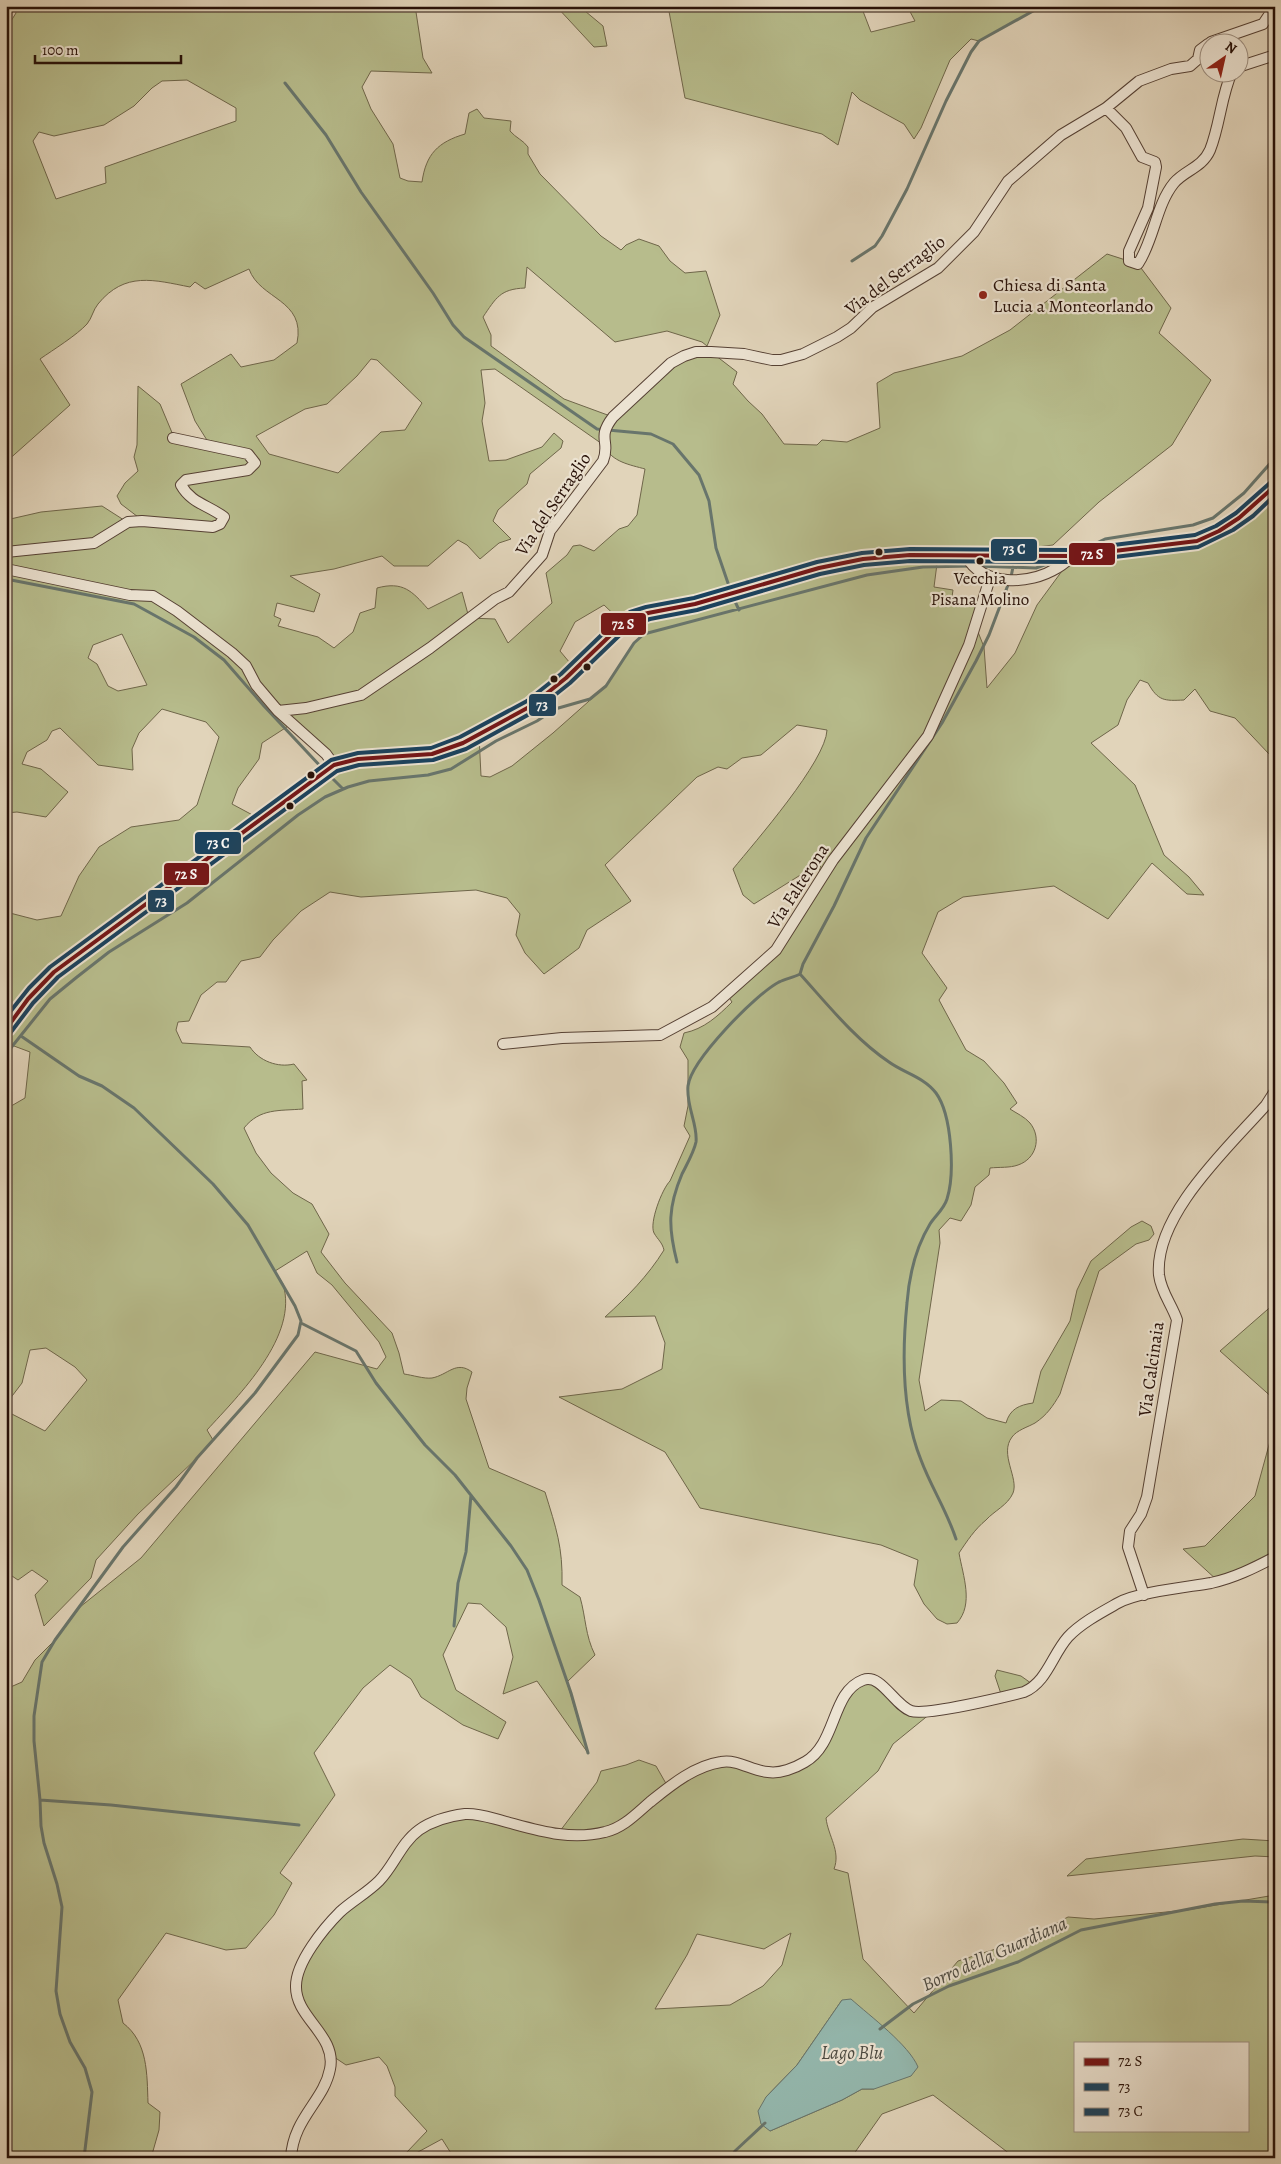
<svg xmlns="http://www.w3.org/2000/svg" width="1281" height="2164" viewBox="0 0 1281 2164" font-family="Alegreya,serif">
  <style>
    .green { fill: #b7bc8c; stroke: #6f664a; fill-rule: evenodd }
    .water { fill: #94b8ae; stroke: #68756c }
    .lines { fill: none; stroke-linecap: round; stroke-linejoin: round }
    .stream { stroke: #68756c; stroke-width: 3 }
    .street-casing { stroke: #564134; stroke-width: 12 }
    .secondary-casing { stroke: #271008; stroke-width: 16 }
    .street { stroke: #ece3d2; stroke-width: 10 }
    .secondary { stroke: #ece3d2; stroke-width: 14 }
    .bus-1-casing { stroke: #ece3d2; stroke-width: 8 }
    .bus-2-casing { stroke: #ece3d2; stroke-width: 8 }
    .bus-3-casing { stroke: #ece3d2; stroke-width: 8 }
    .bus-1 { stroke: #751617; stroke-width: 4 }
    .bus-2 { stroke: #19425f; stroke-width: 4 }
    .bus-3 { stroke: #19425f; stroke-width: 4 }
    .poi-dot { fill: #8f2418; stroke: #ece3d2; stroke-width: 2 }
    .bus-dot { fill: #271008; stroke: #ece3d2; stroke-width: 2 }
    .labels { text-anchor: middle; stroke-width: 4.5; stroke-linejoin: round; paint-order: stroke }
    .bus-label { font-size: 17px; fill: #271008; stroke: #ece3d2 }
    .street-label { font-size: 18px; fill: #271008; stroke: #ece3d2 }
    .poi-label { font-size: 18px; fill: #271008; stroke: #ece3d2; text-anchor: start }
    .water-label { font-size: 19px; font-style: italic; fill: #4d4b42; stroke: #ece3d2 }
    .line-badge { stroke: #ece3d2; stroke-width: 2 }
    .badge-label { font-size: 14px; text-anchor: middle; font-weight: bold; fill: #fff }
  </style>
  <rect width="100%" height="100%" fill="#e1d4ba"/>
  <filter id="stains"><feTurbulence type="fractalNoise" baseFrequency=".004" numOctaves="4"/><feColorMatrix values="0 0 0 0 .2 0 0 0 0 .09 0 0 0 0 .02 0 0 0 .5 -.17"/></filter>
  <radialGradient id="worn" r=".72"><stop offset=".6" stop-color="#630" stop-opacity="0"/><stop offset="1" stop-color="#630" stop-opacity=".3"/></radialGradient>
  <!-- green -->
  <path class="green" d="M15,6h398l3,6 7,46 9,15 -61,-2 -9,16 9,22 22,35 7,34 8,3 14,1c4,-28 16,-40 43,-48l4,-21 8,-4 7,9 27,3 -1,10c6,7 13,9 18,16v7l12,20 61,62 20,14 5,-5 13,-6 20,7 11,15 15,12 21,-2 14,44 -13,31 -5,-4 -35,-11 -52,11 -88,-75 -2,21c-25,1 -29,10 -42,29l8,18v11l73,53 49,18 58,-54 40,-11 26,20 -4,12 15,17 14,13 22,30 33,1 5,-5 25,2 33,-14 -3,-45 17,-10 68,-17 48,-26 97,-76 31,10 33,44 -12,25 52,47 -39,65 -73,57 -46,43 -87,11h-28l-4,31 19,3 -1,7 18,2 12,8 -6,20 8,20 3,41 28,-35 22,-48 36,-49 124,-15 78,-55v257l-6,11 -34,-36 -25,-7 -15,-22 -11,11c-20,1 -26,1 -36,-17l-8,-3 -13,20 -9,25 -27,18 44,42 29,70 25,22 15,18 -17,-1 -35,-31 -44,56 -54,-33 -91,11 -25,15 -16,41 25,35 -8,12 27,50 18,11 20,22 13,20 -7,6c6,4 15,8 20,14 12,15 6,36 -12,42 -8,3 -19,2 -28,3l-1,7 -14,12 -4,18 -10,16 -11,-3 -11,12 1,13 -21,137 6,31 16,-11 20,1 26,17 19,5c4,-14 13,-18 27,-20l8,-32 29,-50 7,-31 14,-29 40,-34 11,-6 9,5 3,8 -5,6 -13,4 -37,27 -39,123c-7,12 -13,21 -25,29 -7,4 -18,7 -23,14 -13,17 7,41 1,56 -5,12 -19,18 -27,27 -11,9 -19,21 -27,33 4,23 15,51 -2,70l-10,1 -10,-5 -13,-15 -10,-19 4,-25 -37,-15 -181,-37 -35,-56 -106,-55 63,-8 40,-20 3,-26 -10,-27 -50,1c22,-20 43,-41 59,-67 -2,-8 -6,-10 -10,-17 -5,-10 8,-44 16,-52l20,-45 -6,-10 4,-20v-46l-8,-13 4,-14c20,-4 34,-17 48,-31l-4,-6 59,-57 32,-65 3,-17 -12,12 -56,35 -11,-9 -10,-26c22,-27 93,-108 94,-139l-30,-5 -36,30 -19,3 -15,11 -9,-2 -21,10 -92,88 26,36 -44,29 -8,18 -35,26 -19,-21 -9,-18 4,-21 -13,-16 -31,-8 -115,7 -31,-5 -29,19 -28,29 -13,17 -19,4 -15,21h-9l-16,13 -12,26 -11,1 -2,8 6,13 68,4c9,14 28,21 44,17l13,16 -5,1 1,28c-24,2 -43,-1 -59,19l12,25 15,20 22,20 19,11 17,30 -8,18 24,31 47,50 7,20 5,21c8,1 20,5 28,4 16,-3 24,-18 40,-6l-5,16 -1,11 23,69 56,24c11,36 18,55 17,93l18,12c6,21 5,38 15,58l-28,27 21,71 -51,-72 -34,13 10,-37 -7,-30 -25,-23 -13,-1 -25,52 13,35 50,32 -8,17 -35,-14 -42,-28 -10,-18 -21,-14 -27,23 -49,65 21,42 -55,78 12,10 -18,32 -28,33 -20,2 -60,-17 -48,67 5,23c25,19 24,51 25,80l12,9 -1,18 -8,28h-145v-469l16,-7 13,-22 20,-20 25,-33 61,-49 174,-206 62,17 9,-12 -7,-15 -47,-57 -15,-12 -10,-22 -32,20c2,4 6,9 8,13 16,52 -44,111 -76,146l6,10 -16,18 -59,56 -42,46 -5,18 -47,48 -9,-31 13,-14 -16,-11 -14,10 -12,-8v-161l39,20 42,-51 -12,-13 -29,-19 -16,2 -8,33 -16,21v-295l19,-11 5,-46 -24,-9v-131l31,8 24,-4 18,-40 20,-29 32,-20 48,-7 18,-15 22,-68 -13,-15 -44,-13 -23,24 -7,16 1,21 -35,-5 -38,-37 -8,3 -5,9 -20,12 -5,12 19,5 27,23 -22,25 -29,-5 -11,1v-293l35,-8 61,-6 25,16 15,-2 -21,-16 -4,-8 8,-13 13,-12 -4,-14 3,-12 1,-59 22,18 13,31 37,10 -15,-24 -14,-37 50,-30 10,13 33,-7 23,-17c9,-44 -37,-43 -48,-74l-44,20 -10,-7 -5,5c-36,-7 -65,-16 -92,17 -5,6 -6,14 -11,20 -10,11 -34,26 -47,35l30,46 -64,57v-433l10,-16zM187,80l49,28v13l-131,46 1,16 -50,16 -23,-58 6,-9 15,4 50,-11 30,-19 18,-18 10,-7zM371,359l6,1 45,43 -17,27 -24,2 -43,41 -69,-19 -13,-18 49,-27 22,-5 30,-28zM495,369l110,77c6,16 26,19 40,23l-8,46 -9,11 -9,3 -25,22 -14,-6 -7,1 -6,9 -21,18 6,30 -44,40 -13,-24 -26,-1 -7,-26 -34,17c-16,-18 -25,-28 -51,-21l-2,20 -15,5 -7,19 -19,16 -16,-11 -40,-11 3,-7 -7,-3 3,-13 37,9 6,-18 -30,-18 44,-7 48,-13 12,10h34l30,-26 9,5 13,14 19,-16 12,-4 -18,-18 5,-11 29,-26 3,-10 31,-26 2,-7 -9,-8 -12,14 -36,13 -17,1 -7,-40 3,-18 -4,-33zM604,605l20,19 8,-5 12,15 -10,9 -28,43 -53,47 -41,33 -22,11 -9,-1 -2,-41 96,-66 -15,-18 15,-29zM122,634l25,51 -29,6 -10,-5 -11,-22 -9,-6 5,-13zM293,723l40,42 -73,54 -28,-15 6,-16 21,-29 3,-16z
    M556,6h23l24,20 4,20 -13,1z
    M668,6h193l10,26 44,-11 -8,-15h135l-63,35 -8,-2 -21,21 -29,68 -7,11 -10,-15 -44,-24 -8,-8 -14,53 -16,-11 -137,-36z
    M1275,1303v97l-55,-49z
    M1275,1423v134l-57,24 -35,-32 22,-3 50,-50z
    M997,1670l24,6 14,10 -33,11 -7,-21z
    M868,1679l32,27 36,3 -43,35 -15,27 -52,47c2,18 15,33 8,51l14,4 15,86 51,54 44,-52 66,-21 44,-23 26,2 93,-9 88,-15v263h-260l-82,-63 -51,19 -31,44h-397l-12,-19 -35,19h-8l8,-6 20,-21 -32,-35v-9l-8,-21 -8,-9 -33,8 -15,-10 -31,-49 -4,-30 25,-41 58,-54 39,-51 51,-16 88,21 40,-53 4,-11 25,-6 13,-5 17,6 12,21 53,-25 63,9 36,-20 21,-48zM791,1933l-9,32 -19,21 -33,19 -75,4 32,-54 10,-21 67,15zM842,2000l32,89h-12l-20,11 -72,31 -4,-34 31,-32zM1075,2043h172v87h-172z
    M1243,1839l32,2v16l-20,-1 -188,20 19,-17z"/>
  <!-- water -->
  <path class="water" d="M851,1999c19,17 58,46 67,68l-7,9 -37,13h-12l-20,11 -72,31 -9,-7 -3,-13 8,-14 31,-32 45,-65z"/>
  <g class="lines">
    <!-- stream -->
    <path class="stream" d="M285,83l41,52 35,57 72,101 20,32 11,12 133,92 54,5 22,10 26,31 10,26 7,47 14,41
      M852,261l23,-15 7,-10 25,-47 39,-88 25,-49 8,-11 63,-35
      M1084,549l21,-10 88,-14 20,-7 31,-25 31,-35
      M977,566l59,2 14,-5
      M6,579l128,25 60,33 30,23 40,46 59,63
      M733,597l6,13
      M327,773l16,16
      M800,974c28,31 55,65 89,88 15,11 35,15 47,31 16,22 19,81 11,106 -3,10 -12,17 -17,25 -14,23 -21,53 -23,79 -5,50 -5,110 14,157 10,27 26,51 35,79
      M800,974l3,-10 31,-58 32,-68 76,-115 34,-62 13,-26 22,-58 2,-10
      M21,1036l58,40 23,10 32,22 79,76 35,41 47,81 6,15 -3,14 -43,58 -58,65 -21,29 -53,60 -68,93 -13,22 -8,54v25l6,59 1,26 3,17 13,41 5,23 -6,84 4,23 10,28 15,26 7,24 -8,66
      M6,1054l44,-55 27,-22 32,-25 78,-49 111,-88 27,-18 23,-10 21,-6 59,-6 23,-6 45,-28 41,-20 18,-12 35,-10 16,-13 28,-43 10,-9 223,-59 56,-8 48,-1
      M677,1262c-9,-35 -9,-55 5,-88 5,-10 12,-22 14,-32 2,-17 -10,-36 -8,-56 3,-26 68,-92 91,-104 7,-3 15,-5 21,-8
      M301,1323l55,28 20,32 49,62 30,30 56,71 16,24 12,30 32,93 17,60
      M454,1626l4,-43 8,-31 5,-57
      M40,1800l71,5 188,20
      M880,2029l33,-25 36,-18 69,-24 63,-32 134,-26 28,-3 32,1
      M731,2158l4,-7 30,-28"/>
    <defs>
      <path id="street" d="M1211,42l52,-18 12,-18
        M1238,67l37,-12
        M1106,108l20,20 16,29 13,5 1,5 -8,41 -19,43v10l9,3c16,-24 18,-59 36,-81 11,-13 28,-15 36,-33 10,-25 11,-54 22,-78
        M6,552l88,-9 34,-21 14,-1 71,6 7,-3 4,-7c-16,-12 -33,-14 -43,-32l5,-5 62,-10 7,-7 -7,-9 -75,-16
        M966,556c17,31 63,29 91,12 6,-3 11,-8 16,-12
        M6,569l124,26 23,1 24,15 55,42 14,13 10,19 22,26 48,43 8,11
        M278,711l28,-3 55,-13 69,-47 65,-49 14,-7 33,-37 8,-24 53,-70c8,-20 -7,-22 10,-44l58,-54 13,-7 12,-4h15l33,2 28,6h9l22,-6 34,-17 14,-9 22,-21 65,-39 36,-36 34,-51 53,-46 45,-27 33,-27 32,-12 19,-3 8,-7 2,-9 8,-6
        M503,1044l59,-6 98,-3 52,-28 64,-57 57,-90 95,-124 41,-91 21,-67
        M1144,1595l-16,-48 2,-16 11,-17 6,-17 30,-177c-5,-15 -16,-28 -18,-45 -5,-60 70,-128 107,-170l9,-14
        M291,2158c2,-40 33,-57 39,-89 7,-34 -35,-51 -34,-83 0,-24 28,-58 44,-74 12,-11 27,-19 39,-31 15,-15 22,-38 40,-51 14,-10 30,-14 46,-16 13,-1 26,4 38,7 34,9 66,20 102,11 18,-4 31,-18 45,-30 20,-16 44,-36 71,-40 17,-3 31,9 47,10 12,2 27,-4 37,-10 32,-18 26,-70 58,-82 18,-7 31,25 48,31 15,5 93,-14 113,-19 23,-10 28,-37 44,-55 13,-14 34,-25 50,-34 19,-11 70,-16 93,-20 23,-5 43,-15 64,-26"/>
      <path id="secondary" d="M6,1029c14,-22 29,-40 48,-57l280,-207c32,-12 65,-5 98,-11 18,-3 33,-12 49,-20 17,-9 35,-17 50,-28 32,-22 60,-52 88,-79l13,-9 16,-5 47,-9 124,-36 44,-9 47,-4 163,1 124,-15c32,-11 55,-31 78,-55"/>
    </defs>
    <!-- street casing -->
    <use href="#street" class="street-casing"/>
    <!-- secondary casing -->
    <use href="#secondary" class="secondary-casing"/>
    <!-- street -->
    <use href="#street" class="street"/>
    <!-- secondary -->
    <use href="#secondary" class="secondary"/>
    <defs>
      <path id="bus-1" d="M6,1029l22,-30 26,-27 280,-207 24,-6 74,-5 31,-11 68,-37 35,-28 53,-51 13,-9 16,-5 47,-9 124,-36 44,-9 47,-4 163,1 124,-15 22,-10 20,-13 36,-32"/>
      <path id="bus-2" d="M11,1032l22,-29 25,-26 279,-206 22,-6 74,-5 33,-11 69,-38 35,-28 53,-51 12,-8 15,-5 47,-9 123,-36 44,-9 46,-4 163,1 125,-15 35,-17 20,-14 22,-21"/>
      <path id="bus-3" d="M6,1017l23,-29 21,-21 281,-207 27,-7 73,-5 29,-11 67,-36 34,-27 54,-52 15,-10 16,-5 48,-9 123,-36 45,-9 48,-4 163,1 122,-15 21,-9 20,-13 35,-31"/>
    </defs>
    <!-- bus-1 casing -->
    <use href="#bus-1" class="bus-1-casing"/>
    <!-- bus-2 casing -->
    <use href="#bus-2" class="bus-2-casing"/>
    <!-- bus-3 casing -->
    <use href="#bus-3" class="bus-3-casing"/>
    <!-- bus-1 -->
    <use href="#bus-1" class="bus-1"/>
    <!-- bus-2 -->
    <use href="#bus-2" class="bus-2"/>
    <!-- bus-3 -->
    <use href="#bus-3" class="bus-3"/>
  </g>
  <!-- markers -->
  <circle class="poi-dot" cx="983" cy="295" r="5"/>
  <g class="bus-dot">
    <circle cx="879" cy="552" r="4.5"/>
    <circle cx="980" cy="561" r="4.5"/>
    <circle cx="587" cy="667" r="4.5"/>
    <circle cx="554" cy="679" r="4.5"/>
    <circle cx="311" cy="775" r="4.5"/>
    <circle cx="290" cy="806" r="4.5"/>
  </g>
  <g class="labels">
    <!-- bus labels -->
    <g class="bus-label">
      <text x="980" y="584">Vecchia<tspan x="980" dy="21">Pisana Molino</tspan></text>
    </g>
    <!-- street labels -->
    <g class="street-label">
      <text transform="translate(895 275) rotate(-37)" y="6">Via del Serraglio</text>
      <text transform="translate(553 504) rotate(-56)" y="6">Via del Serraglio</text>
      <text transform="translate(798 886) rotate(-57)" y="6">Via Falterona</text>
      <text transform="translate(1151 1369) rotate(-82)" y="6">Via Calcinaia</text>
    </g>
    <!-- poi labels -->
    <g class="poi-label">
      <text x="993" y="291">Chiesa di Santa<tspan x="993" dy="21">Lucia a Monteorlando</tspan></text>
    </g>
    <!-- water labels -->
    <g class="water-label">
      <text transform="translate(994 1953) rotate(-24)" y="7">Borro della Guardiana</text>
      <text x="852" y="2059">Lago Blu</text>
    </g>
  </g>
  <g class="line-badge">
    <rect x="990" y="538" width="48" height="24" rx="5" fill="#19425f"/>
    <rect x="1068" y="542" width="48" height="24" rx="5" fill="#751617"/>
    <rect x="600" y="612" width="47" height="24" rx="5" fill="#751617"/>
    <rect x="528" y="693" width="29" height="24" rx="5" fill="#19425f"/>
    <rect x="194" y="831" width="48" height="24" rx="5" fill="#19425f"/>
    <rect x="163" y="862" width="47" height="24" rx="5" fill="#751617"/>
    <rect x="147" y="889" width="28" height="24" rx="5" fill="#19425f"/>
  </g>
  <g class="badge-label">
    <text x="1014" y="554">73 C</text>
    <text x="1092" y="559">72 S</text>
    <text x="623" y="629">72 S</text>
    <text x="542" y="710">73</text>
    <text x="218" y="848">73 C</text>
    <text x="186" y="879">72 S</text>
    <text x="161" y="906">73</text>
  </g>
  <!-- margin -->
  <rect width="1281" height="2164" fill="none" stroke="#e1d4ba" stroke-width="25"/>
  <rect x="8" y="8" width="1266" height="2149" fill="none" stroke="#271008" stroke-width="2.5"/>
  <rect x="12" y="12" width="1256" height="2139" fill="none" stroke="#271008"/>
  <!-- legend -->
  <rect x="1074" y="2042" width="175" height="90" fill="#ece3d2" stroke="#9d8f81"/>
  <rect x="1084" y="2058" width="25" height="8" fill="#751617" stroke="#9d8f81"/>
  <text x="1118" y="2066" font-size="15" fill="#271008">72 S</text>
  <rect x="1084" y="2083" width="25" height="8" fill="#19425f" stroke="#9d8f81"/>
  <text x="1118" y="2092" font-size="15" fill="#271008">73</text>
  <rect x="1084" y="2108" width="25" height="8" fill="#19425f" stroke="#9d8f81"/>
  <text x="1118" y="2116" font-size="15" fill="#271008">73 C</text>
  <!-- north arrow -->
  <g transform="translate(1224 58) rotate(34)"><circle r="24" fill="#ece3d2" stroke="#9d8f81"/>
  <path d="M0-4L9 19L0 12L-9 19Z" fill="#8f2418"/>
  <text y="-8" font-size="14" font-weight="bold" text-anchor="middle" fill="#271008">N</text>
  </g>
  <!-- scale -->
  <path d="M35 55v8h146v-8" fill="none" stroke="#271008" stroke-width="2.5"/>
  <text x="42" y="55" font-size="15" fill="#271008" stroke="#ece3d2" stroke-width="4" paint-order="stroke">100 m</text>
  <rect width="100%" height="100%" filter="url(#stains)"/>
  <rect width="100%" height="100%" fill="url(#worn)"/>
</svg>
